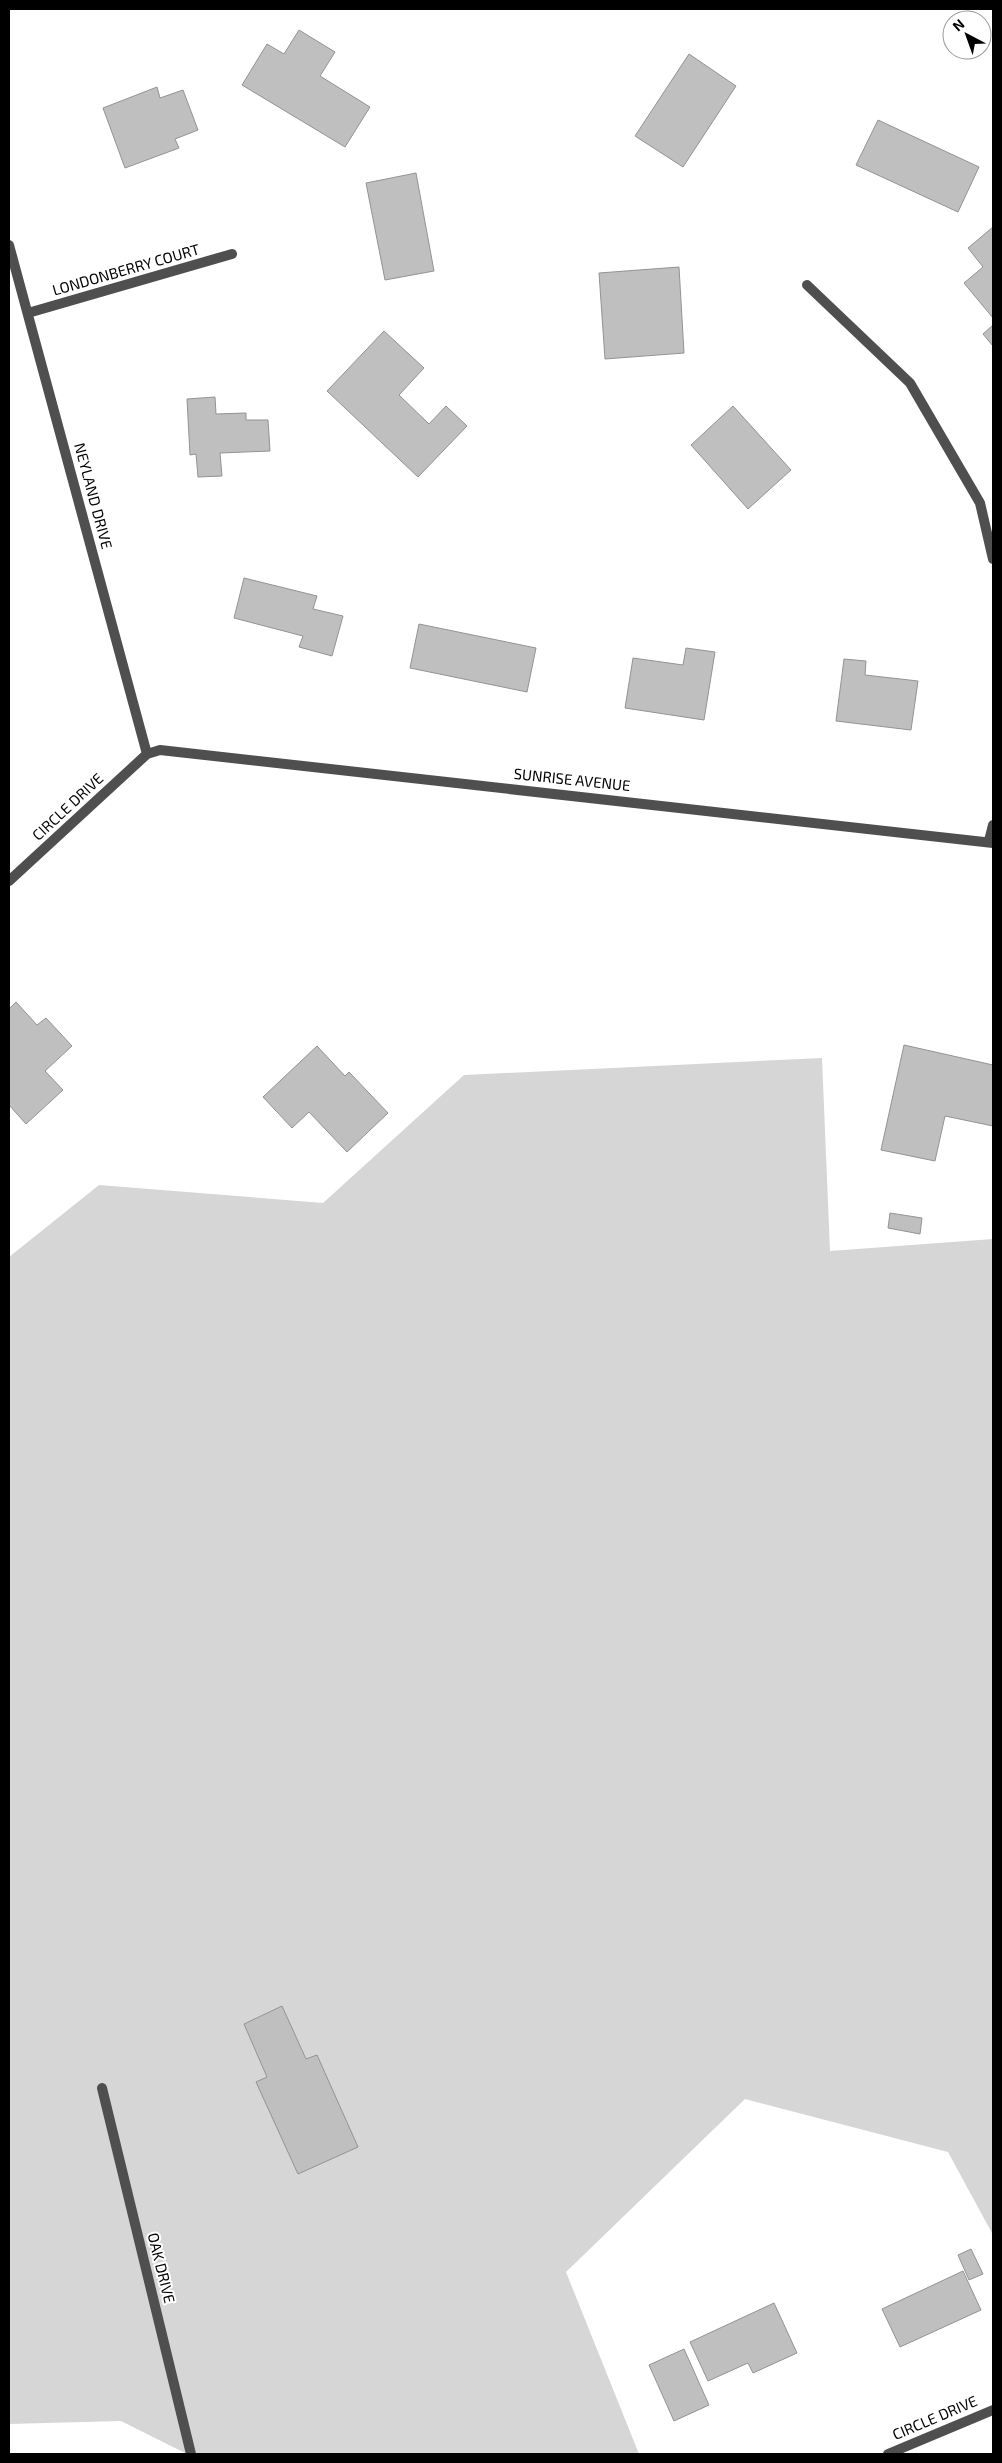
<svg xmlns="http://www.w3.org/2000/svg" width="1002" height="2463" viewBox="0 0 1002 2463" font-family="'Exo 2',sans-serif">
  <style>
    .green { fill: #d6d6d6 }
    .building { fill: #bfbfbf; stroke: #939393 }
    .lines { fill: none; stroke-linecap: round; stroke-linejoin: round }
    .minor { stroke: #4f4f4f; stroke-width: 10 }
    .labels { text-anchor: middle; stroke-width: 4; stroke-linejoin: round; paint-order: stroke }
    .street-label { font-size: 15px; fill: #000; stroke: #fff }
  </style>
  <rect width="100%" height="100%" fill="#fff"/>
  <!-- green -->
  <path class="green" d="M822,1058l8,193 163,-12v996l-45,-83 -203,-53 -179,173 73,182h-452l-66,-33 -112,3v-1167l90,-72 224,18 141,-128z"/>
  <!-- building -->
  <path class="building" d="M299,30l36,22 -15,24 50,31 -25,40 -103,-62 25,-41 17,10z
    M689,54l47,32 -53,81 -48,-31z
    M157,87l3,11 23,-8 15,40 -23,9 4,9 -54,20 -22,-60z
    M878,120l101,47 -21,45 -102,-47z
    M416,173l18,98 -49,9 -19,-97z
    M993,227v91l-29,-35 19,-16 -15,-19z
    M679,267l5,86 -79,6 -6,-86z
    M993,325v21l-10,-12z
    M384,331l40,37 -25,27 30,29 17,-18 21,20 -49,51 -91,-86z
    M215,397l1,17 30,-1v7h22l2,31 -50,2 2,23 -24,1 -2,-23 -6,1 -3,-56z
    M733,406l58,64 -43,39 -57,-64z
    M244,578l73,18 -4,13 30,7 -11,40 -33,-9 4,-11 -69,-18z
    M419,624l117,24 -9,44 -117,-24z
    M686,648l29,4 -11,68 -79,-12 8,-50 50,7z
    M844,659l22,2 -1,14 53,6 -7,49 -75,-9z
    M16,1002l21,23 9,-7 26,28 -27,25 18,19 -37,34 -17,-19v-96z
    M904,1045l89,20v61l-48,-10 -10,45 -54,-11z
    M317,1046l28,30 4,-4 39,41 -41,39 -38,-40 -17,16 -29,-31z
    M890,1213l32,5 -2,16 -32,-6z
    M282,2006l24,53 11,-4 41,92 -60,27 -42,-92 11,-5 -23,-53z
    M971,2249l12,25 -14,6 -11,-25z
    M963,2271l18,39 -81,37 -18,-38z
    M774,2303l23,50 -44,20 -5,-10 -40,18 -18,-39z
    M684,2349l25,56 -35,16 -25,-56z"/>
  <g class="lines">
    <!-- minor -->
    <path class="minor" d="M9,245l138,509
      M807,285l103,98 70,120 13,56
      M28,313l204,-59
      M989,841l4,-16
      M9,881l138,-127 13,-4 833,93
      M102,2088l89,366
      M888,2454l105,-44"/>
  </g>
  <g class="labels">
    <!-- street labels -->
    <g class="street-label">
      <text transform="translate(126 270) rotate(-16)" y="5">LONDONBERRY COURT</text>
      <text transform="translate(93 496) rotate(75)" y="5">NEYLAND DRIVE</text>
      <text transform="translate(572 780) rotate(6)" y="5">SUNRISE AVENUE</text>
      <text transform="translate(68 807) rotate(-43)" y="5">CIRCLE DRIVE</text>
      <text transform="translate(161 2268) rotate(76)" y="5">OAK DRIVE</text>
      <text transform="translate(935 2418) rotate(-23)" y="5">CIRCLE DRIVE</text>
    </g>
  </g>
  <!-- border -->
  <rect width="1002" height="2463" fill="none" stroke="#000000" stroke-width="20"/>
  <!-- north arrow -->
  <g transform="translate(967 35) rotate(319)"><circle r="24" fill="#ffffff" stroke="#999999"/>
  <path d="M0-4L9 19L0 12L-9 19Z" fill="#000000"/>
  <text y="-8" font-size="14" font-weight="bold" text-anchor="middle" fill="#000000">N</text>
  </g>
</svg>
